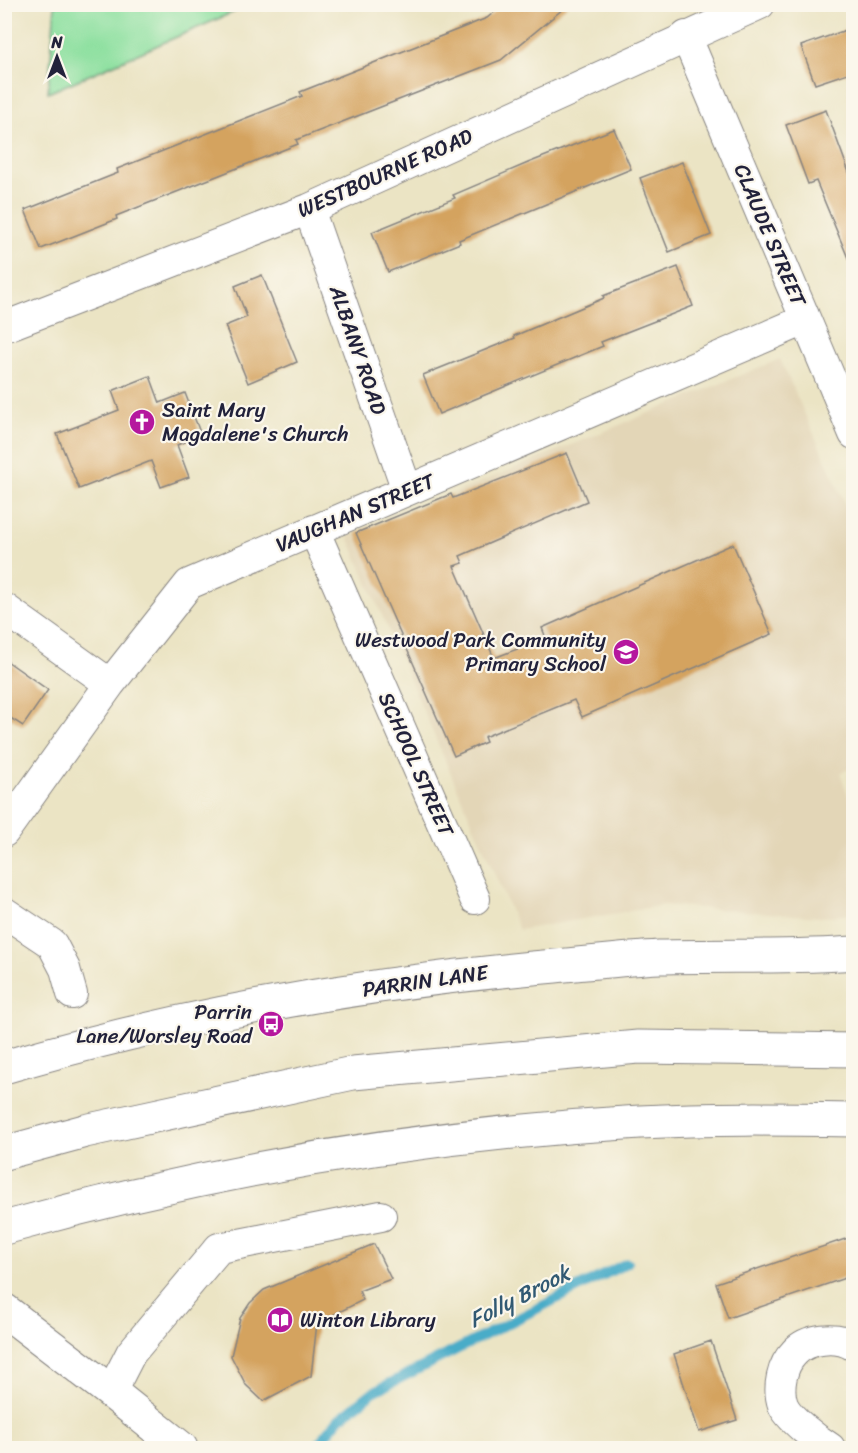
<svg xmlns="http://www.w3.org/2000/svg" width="858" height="1453" viewBox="0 0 858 1453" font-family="Sriracha,sans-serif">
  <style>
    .built { fill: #e3d6b7 }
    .green { fill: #8ee0a0; stroke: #58816e; stroke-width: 1.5 }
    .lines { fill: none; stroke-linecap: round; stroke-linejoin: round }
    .stream { stroke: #48acc8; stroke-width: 10 }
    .building { fill: #d4a35f }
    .minor-casing { stroke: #868380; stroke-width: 32 }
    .secondary-casing { stroke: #868380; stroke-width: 35 }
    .motorway-casing { stroke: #868380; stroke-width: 35 }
    .minor { stroke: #fff; stroke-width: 30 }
    .secondary { stroke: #fff; stroke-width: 33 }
    .motorway { stroke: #fff; stroke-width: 33 }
    .labels { text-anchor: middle; stroke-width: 4.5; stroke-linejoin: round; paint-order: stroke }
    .street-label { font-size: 21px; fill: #22223b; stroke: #fbf7ec }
    .poi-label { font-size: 21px; fill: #22223b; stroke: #fbf7ec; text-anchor: start }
    .water-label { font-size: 22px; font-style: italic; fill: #315973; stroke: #fbf7ec }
  </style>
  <rect width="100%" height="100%" fill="#fbf7ec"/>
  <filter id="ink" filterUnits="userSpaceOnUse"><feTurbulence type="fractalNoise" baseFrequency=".0167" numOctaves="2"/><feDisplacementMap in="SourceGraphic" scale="12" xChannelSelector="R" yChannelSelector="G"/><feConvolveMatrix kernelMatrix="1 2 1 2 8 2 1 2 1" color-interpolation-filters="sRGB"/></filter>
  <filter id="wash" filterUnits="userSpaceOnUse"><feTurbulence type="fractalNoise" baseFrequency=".008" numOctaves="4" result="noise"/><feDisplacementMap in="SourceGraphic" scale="24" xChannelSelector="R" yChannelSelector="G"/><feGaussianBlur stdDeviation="1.35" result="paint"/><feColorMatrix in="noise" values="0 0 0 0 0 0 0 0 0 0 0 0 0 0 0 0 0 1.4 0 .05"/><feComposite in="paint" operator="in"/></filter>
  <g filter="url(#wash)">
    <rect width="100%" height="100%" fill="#ebe4c4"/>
    <!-- built -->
    <path class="built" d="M780,359l73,162v246l-13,6 13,36v105l-33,3 -156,-12 -145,25 -171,-393z"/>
    <!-- green -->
    <path class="green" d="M55,5v-1l195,1 -202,88z"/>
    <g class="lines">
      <!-- stream -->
      <path class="stream" d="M315,1448l24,-29 34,-27 254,-129"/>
    </g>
    <g id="blocks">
      <!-- building -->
      <path class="building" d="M504,4h65l-68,56 -205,80 2,4 -182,72 1,3 -76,30 -16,-39 93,-37 -1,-4 185,-73 -2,-4 187,-74z
        M854,27v44l-39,13 -14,-38z
        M826,110l28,76 -1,84 -37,-89 -8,3 -22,-59z
        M614,129l17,40 -172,71 1,3 -72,29 -16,-40 83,-34 -2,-3 75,-32z
        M682,162l29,73 -42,17 -29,-74z
        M678,267l15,39 -92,36 2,4 -164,68 -16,-39 92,-37 -1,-2 90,-38 -1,-2z
        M262,275l35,87 -49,21 -23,-57 22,-9 -12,-31z
        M150,376l10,27 25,-10 16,42 -24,10 12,32 -28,10 -10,-26 -72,28 -22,-55 62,-24 -7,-19z
        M567,453l20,48 -127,55 3,7 -9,3 40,92 52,-20 -4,-10 191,-84 39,90 -190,83 -8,-17 -90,37 2,5 -32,14 -98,-223 95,-39 2,4z
        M4,659l44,31 -25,36 -19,-12z
        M854,1236v39l-126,43 -12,-35z
        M374,1244l17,35 -32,12 4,9 -46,23 -6,53 -48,25 -17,-16 -15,-29 9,-38 10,-15 14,-13z
        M711,1341l26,79 -38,12 -25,-78z"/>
    </g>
  </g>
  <g filter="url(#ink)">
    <use href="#blocks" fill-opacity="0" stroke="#868380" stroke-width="1.5"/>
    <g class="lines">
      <defs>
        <path id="minor" d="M686,36l168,398
          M309,209l98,281
          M4,327l305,-118 451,-205
          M314,530l161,369
          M4,608l106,76
          M4,832l106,-148 79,-100 616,-264
          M4,912l48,32 13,25 7,25
          M111,1392l20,-39 88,-105 162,-32
          M830,1448c-13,-8 -41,-29 -47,-43 -6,-17 -1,-40 11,-52 13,-15 43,-18 60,-7"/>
        <path id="secondary" d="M4,1067c180,-53 365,-85 551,-101 35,-3 70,-7 104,-9 65,-2 130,1 195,-4
          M4,1310l107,82 70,56"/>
        <path id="motorway" d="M4,1153l81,-22 268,-58 285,-26 216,3
          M4,1228c208,-58 420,-94 636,-106 71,-4 142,-3 214,-2"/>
      </defs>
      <!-- minor casing -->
      <use href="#minor" class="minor-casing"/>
      <!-- secondary casing -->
      <use href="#secondary" class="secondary-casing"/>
      <!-- motorway casing -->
      <use href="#motorway" class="motorway-casing"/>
      <!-- minor -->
      <use href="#minor" class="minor"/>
      <!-- secondary -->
      <use href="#secondary" class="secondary"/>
      <!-- motorway -->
      <use href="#motorway" class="motorway"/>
    </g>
  </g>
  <!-- icons -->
  <defs>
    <symbol id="church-disc" viewBox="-11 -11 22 22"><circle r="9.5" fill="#b5179e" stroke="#fbf7ec"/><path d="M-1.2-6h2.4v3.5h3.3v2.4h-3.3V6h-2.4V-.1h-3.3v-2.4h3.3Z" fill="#fff"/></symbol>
    <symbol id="school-disc" viewBox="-11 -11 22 22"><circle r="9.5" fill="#b5179e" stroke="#fbf7ec"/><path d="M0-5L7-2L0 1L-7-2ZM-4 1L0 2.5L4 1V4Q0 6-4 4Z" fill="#fff"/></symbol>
    <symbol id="bus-disc" viewBox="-11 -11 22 22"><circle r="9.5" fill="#b5179e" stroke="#fbf7ec"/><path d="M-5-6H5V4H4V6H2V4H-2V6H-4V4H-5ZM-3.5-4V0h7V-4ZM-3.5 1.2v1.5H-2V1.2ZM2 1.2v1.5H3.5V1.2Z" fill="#fff"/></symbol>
    <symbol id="library-disc" viewBox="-11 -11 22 22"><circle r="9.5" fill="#b5179e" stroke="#fbf7ec"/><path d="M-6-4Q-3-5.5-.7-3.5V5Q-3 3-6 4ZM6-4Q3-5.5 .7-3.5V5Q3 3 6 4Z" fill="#fff"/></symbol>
  </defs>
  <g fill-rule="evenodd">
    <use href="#church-disc" x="127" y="407" width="30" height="30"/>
    <use href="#school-disc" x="611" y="637" width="30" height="30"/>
    <use href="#bus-disc" x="256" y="1009" width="30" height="30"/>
    <use href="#library-disc" x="265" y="1305" width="30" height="30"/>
  </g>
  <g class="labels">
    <!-- street labels -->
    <g class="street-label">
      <text transform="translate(385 173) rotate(-24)" y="7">WESTBOURNE ROAD</text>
      <text transform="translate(770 235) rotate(67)" y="7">CLAUDE STREET</text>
      <text transform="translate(358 350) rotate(71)" y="7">ALBANY ROAD</text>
      <text transform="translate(355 513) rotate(-23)" y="7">VAUGHAN STREET</text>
      <text transform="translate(416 764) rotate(66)" y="7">SCHOOL STREET</text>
      <text transform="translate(425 981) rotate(-8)" y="7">PARRIN LANE</text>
    </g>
    <!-- poi labels -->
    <g class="poi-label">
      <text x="162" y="417">Saint Mary<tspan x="162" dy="24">Magdalene's Church</tspan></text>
      <text x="606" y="647" text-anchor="end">Westwood Park Community<tspan x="606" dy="24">Primary School</tspan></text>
      <text x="252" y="1019" text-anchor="end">Parrin<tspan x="252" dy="24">Lane/Worsley Road</tspan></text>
      <text x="300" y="1327">Winton Library</text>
    </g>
    <!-- water labels -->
    <g class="water-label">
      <text transform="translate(519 1296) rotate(-27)" y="8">Folly Brook</text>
    </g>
  </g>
  <!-- margin -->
  <rect width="858" height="1453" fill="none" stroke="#fbf7ec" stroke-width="24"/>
  <!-- north arrow -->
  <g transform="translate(57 57)" stroke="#fbf7ec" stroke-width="4.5" paint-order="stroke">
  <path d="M0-4.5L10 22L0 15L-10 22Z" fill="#22223b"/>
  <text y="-9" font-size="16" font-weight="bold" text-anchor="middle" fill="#22223b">N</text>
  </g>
</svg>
